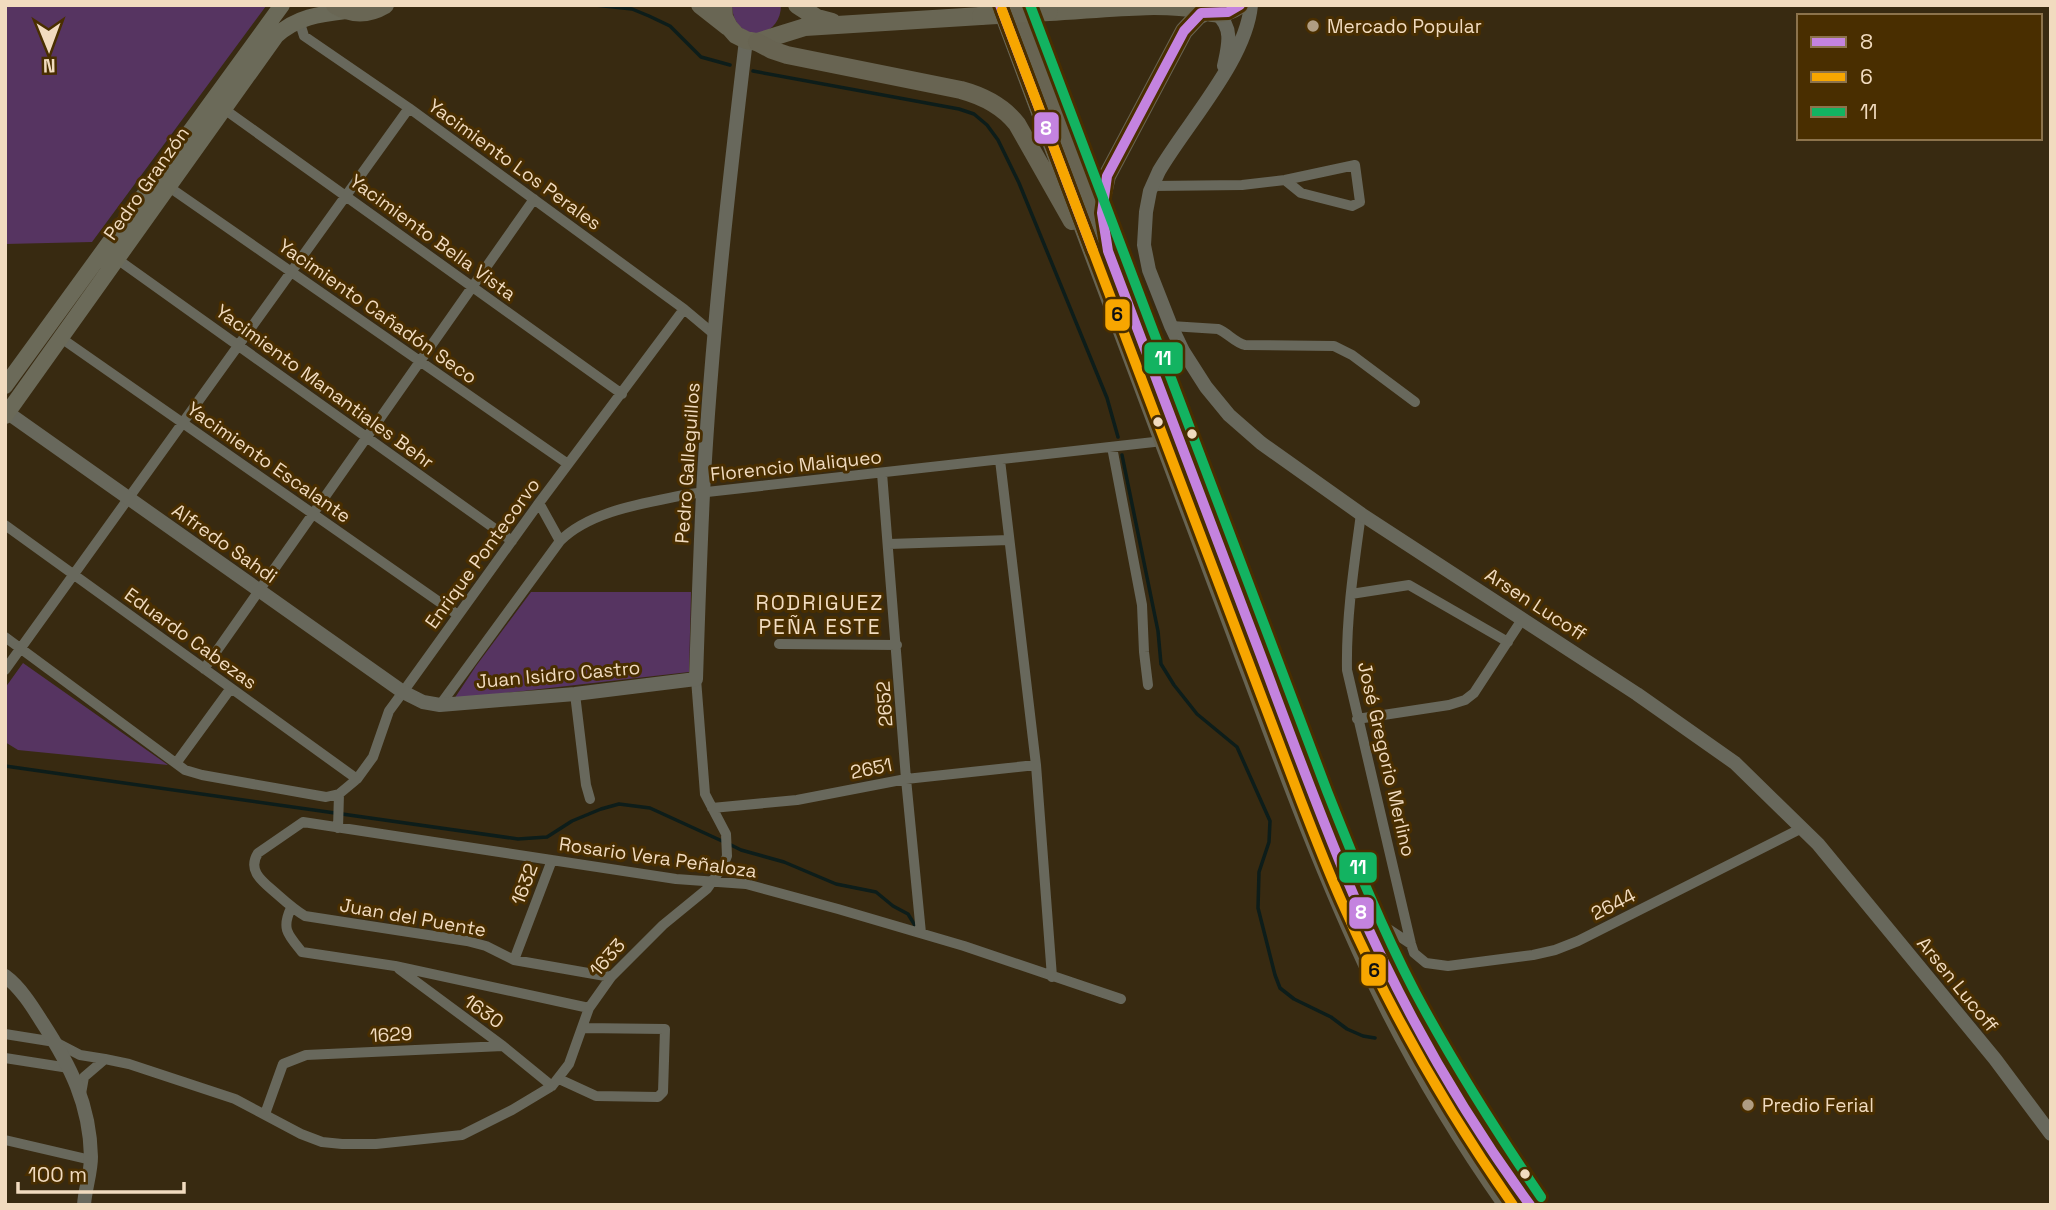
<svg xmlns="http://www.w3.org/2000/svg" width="2056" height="1210" viewBox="0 0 2056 1210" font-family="'Space Grotesk',sans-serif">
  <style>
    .green { fill: #563461 }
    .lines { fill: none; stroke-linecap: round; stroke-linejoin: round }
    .stream { stroke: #0d1d1a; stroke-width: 3.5 }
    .minor { stroke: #68685c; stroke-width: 10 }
    .tertiary { stroke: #68685c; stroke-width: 14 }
    .secondary { stroke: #6b6a59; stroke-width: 16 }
    .primary { stroke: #696654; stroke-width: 18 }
    .trunk { stroke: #686452; stroke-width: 18 }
    .primary-bridge { stroke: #696654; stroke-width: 18 }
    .bus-1-casing { stroke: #492e00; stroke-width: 16 }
    .bus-2-casing { stroke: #492e00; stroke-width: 16 }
    .bus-3-casing { stroke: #492e00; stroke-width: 16 }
    .bus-1 { stroke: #c483df; stroke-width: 10 }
    .bus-2 { stroke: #f7a600; stroke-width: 10 }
    .bus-3 { stroke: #13b361; stroke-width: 10 }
    .poi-dot { fill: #b09d82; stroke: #492e00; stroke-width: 2.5 }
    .bus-dot { fill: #f1dbbf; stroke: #492e00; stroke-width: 2.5 }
    .labels { text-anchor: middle; stroke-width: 6; stroke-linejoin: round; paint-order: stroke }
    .poi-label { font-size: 19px; fill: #f1dbbf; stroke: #492e00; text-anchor: start }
    .street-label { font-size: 19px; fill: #f1dbbf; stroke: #492e00 }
    .neighbourhood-label { font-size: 21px; letter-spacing: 2px; fill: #f1dbbf; stroke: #492e00 }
    .line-badge { stroke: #492e00; stroke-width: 2.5 }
    .badge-label { font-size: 19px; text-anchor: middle; font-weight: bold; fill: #fff }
    .pale-badge-label { font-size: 19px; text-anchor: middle; font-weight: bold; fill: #111 }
  </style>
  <rect width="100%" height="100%" fill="#382a11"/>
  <!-- green -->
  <path class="green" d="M5,5h261v1l-174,236 -87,2z
    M732,5h49c0,36 -48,39 -49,0z
    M531,592h160l-2,80 -235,27 22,-33z
    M23,663l145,102 -150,-15 -13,-8v-54z"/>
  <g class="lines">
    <!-- stream -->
    <path class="stream" d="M595,5l37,4 17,7 21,10 31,31 29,8
      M753,71l206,38 15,5 13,11 11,15 21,43 88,215 11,39
      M1122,455l36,176 3,33 13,21 23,29 40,33 33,74 -1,21 -10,30 -1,36 17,67 5,13 14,11 37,18 16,12 16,7 12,2
      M5,766l513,73 29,-2 25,-16 29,-12 18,-5 31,4 72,33
      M729,844l12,6 43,12 52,22 40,8 17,14 15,8 8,13"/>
    <!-- minor -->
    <path class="minor" d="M299,20l5,16 105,72 275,201 31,26
      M224,109l398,285
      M1153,186l89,-1 43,-5 70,-15 5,37 -8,4 -51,-13 -16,-13
      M169,187l399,277
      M117,259l395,282
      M1171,326l47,3c10,4 16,13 27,16l89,1 18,9 63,47
      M61,338l397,277
      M1112,447l30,158 2,47 4,33
      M1000,460l36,305 16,212
      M882,473l24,306 15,154
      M539,503l21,38
      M1361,514c-7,51 -15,104 -14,156l64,274 3,9 12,10 22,3 85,-11 22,-5 23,-9 224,-113
      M5,525l352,254
      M889,544l120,-4
      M1351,594l58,-9 99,57
      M5,637l180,133 17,5 124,22 13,-3
      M779,644l118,1
      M204,669l330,-470
      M5,670l404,-562
      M575,694l11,91 4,14
      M440,705l120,-164c31,-31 87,-38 129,-47l474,-53
      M1357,719l92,-14 16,-5 9,-7 49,-75
      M177,762l54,-74
      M712,808l85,-8 109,-21 130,-14
      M338,828l1,-34 18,-15 16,-22 16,-46 14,-19 136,-189 145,-194
      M291,908c-10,21 -3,27 11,44l93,14 194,42
      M1364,913l47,31
      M514,960l38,-100
      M399,969l104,77 49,40
      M611,977l-97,-17 -28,-14 -19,-5 -162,-25c-10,-6 -18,-13 -27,-21 -13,-12 -32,-23 -20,-42l45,-31 373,57 70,5 92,25 126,37 157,53
      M5,1034l50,8 25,13 25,4
      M5,1058l64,10
      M559,1079l37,17 62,1 5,-5 2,-63 -83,-1
      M81,1094l3,-17 21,-18 24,5 106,35 66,35 21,8 20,2h34l86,-9 50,-25 40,-24 17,-22 20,-56 22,-31 52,-52 44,-36 16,-23 4,-10 -1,-22 -21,-40 -9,-115
      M265,1114l18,-50 23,-9 197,-9
      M5,1140l86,20"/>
    <!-- tertiary -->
    <path class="tertiary" d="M1251,5c-5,55 -64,118 -92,166l-9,20 -4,21 -2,33 5,25 22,56 12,25 23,36 23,28 32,28 100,71 276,180 98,69 83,81 177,215 56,75
      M1217,14c17,14 11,33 7,52
      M8,413l395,279 20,10 17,3 135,-11 121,-15c2,-62 4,-123 7,-185 8,-152 25,-303 43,-454
      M5,976c15,11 27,30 37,46 28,43 48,82 49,135 0,16 -6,32 -7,48"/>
    <!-- secondary -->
    <path class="secondary" d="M5,386l277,-381
      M5,416l271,-380c20,-19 44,-22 70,-25"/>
    <!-- primary -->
    <path class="primary" d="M335,5c17,10 33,10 50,0
      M700,5l28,22
      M723,5l1,12 5,10 7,8 10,5 11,2 48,-15 176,-11
      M797,5l20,13 15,4
      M1196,5c14,12 29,10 44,0
      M1049,12c45,-2 109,-11 152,-2"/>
    <!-- trunk -->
    <path class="trunk" d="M1000,5c74,199 149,398 223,596 48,127 93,256 151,378 37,78 83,155 133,226
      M1015,5l299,791 43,107 45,94 61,108 26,41 41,59
      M757,42l15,8 15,5 174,35c22,6 42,16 56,34l55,97
      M1102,223v-25l5,-22 77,-145 14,-15 8,-4"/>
    <!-- primary-bridge -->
    <path class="primary-bridge" d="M981,16l68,-4"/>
    <defs>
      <path id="bus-1" d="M1000,5l93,246
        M1240,5l-12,7 -27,1 -17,18 -77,145 -5,37 6,38c51,135 102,270 153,405 31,83 61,166 96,247 46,106 104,208 173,302"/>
      <path id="bus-2" d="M1002,10l299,791c14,36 28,73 44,108 46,104 103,203 168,296"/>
      <path id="bus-3" d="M1030,5l297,786c27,68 54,136 88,201 38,71 81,139 126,205"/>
    </defs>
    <!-- bus-1 casing -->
    <use href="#bus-1" class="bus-1-casing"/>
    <!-- bus-2 casing -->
    <use href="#bus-2" class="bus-2-casing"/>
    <!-- bus-3 casing -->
    <use href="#bus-3" class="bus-3-casing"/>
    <!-- bus-1 -->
    <use href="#bus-1" class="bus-1"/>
    <!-- bus-2 -->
    <use href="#bus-2" class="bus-2"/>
    <!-- bus-3 -->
    <use href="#bus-3" class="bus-3"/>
  </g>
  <!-- markers -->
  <g class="poi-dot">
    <circle cx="1313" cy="26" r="7"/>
    <circle cx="1748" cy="1105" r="7"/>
  </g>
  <g class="bus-dot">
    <circle cx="1158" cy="422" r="6"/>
    <circle cx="1192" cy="434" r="6"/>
    <circle cx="1525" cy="1174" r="6"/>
  </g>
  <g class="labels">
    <!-- poi labels -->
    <g class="poi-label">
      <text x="1327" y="33">Mercado Popular</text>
      <text x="1762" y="1112">Predio Ferial</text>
    </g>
    <!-- street labels -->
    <g class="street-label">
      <text transform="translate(515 164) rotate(36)" y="7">Yacimiento Los Perales</text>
      <text transform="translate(146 183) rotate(-55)" y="7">Pedro Granzón</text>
      <text transform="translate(433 237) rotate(36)" y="7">Yacimiento Bella Vista</text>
      <text transform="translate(378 311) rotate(35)" y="7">Yacimiento Cañadón Seco</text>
      <text transform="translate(325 386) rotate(36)" y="7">Yacimiento Manantiales Behr</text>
      <text transform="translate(269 462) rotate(35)" y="7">Yacimiento Escalante</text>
      <text transform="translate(687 463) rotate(-86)" y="7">Pedro Galleguillos</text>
      <text transform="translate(796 465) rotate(-6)" y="7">Florencio Maliqueo</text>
      <text transform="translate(225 543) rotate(35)" y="7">Alfredo Sahdi</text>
      <text transform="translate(482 553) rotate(-54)" y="7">Enrique Pontecorvo</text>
      <text transform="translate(1536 604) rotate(33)" y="7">Arsen Lucoff</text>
      <text transform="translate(191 638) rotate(36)" y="7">Eduardo Cabezas</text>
      <text transform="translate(558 674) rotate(-5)" y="7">Juan Isidro Castro</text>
      <text transform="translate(884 704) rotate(-94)" y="7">2652</text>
      <text transform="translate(1387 759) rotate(77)" y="7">José Gregorio Merlino</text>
      <text transform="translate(871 768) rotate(-11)" y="7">2651</text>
      <text transform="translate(658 857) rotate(8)" y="7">Rosario Vera Peñaloza</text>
      <text transform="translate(524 884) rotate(-69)" y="7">1632</text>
      <text transform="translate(1613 904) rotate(-27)" y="7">2644</text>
      <text transform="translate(413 917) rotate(10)" y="7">Juan del Puente</text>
      <text transform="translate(607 957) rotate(-49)" y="7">1633</text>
      <text transform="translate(1958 984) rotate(51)" y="7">Arsen Lucoff</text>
      <text transform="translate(484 1011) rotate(35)" y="7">1630</text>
      <text transform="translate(391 1034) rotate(-3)" y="7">1629</text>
    </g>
    <!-- neighbourhood labels -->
    <g class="neighbourhood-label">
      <text x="820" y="610">RODRIGUEZ<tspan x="820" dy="24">PEÑA ESTE</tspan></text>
    </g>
  </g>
  <g class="line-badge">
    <rect x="1033" y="111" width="27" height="34" rx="7" fill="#c483df"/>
    <rect x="1104" y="298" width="27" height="34" rx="7" fill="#f7a600"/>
    <rect x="1143" y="341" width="41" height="34" rx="7" fill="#13b361"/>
    <rect x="1338" y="851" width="40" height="33" rx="7" fill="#13b361"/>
    <rect x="1348" y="896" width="27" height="34" rx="7" fill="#c483df"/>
    <rect x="1360" y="953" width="27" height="34" rx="7" fill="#f7a600"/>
  </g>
  <g class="badge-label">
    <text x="1046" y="135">8</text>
    <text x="1163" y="365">11</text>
    <text x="1358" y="874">11</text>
    <text x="1361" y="919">8</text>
  </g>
  <g class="pale-badge-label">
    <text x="1117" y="321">6</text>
    <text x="1374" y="977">6</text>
  </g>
  <!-- border -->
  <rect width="2056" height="1210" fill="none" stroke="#f1dbbf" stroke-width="14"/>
  <!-- legend -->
  <rect x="1797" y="14" width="245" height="126" fill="#492e00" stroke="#8c734c" stroke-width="2"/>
  <rect x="1811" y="37" width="35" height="10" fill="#c483df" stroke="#8c734c" stroke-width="2"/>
  <text x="1860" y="49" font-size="21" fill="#f1dbbf">8</text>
  <rect x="1811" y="72" width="35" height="10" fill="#f7a600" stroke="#8c734c" stroke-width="2"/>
  <text x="1860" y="84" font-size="21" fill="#f1dbbf">6</text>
  <rect x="1811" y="107" width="35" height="10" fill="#13b361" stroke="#8c734c" stroke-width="2"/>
  <text x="1860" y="119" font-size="21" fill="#f1dbbf">11</text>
  <!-- north arrow -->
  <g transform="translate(49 49) rotate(179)" stroke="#492e00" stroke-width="5" paint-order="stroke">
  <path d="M0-5L12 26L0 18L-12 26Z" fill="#f1dbbf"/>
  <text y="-10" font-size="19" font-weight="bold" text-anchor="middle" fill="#f1dbbf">N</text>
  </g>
  <!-- scale -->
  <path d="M18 1182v10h166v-10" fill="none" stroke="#f1dbbf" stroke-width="3.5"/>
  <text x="28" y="1182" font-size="21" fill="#f1dbbf" stroke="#492e00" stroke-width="5" paint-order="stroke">100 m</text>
</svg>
